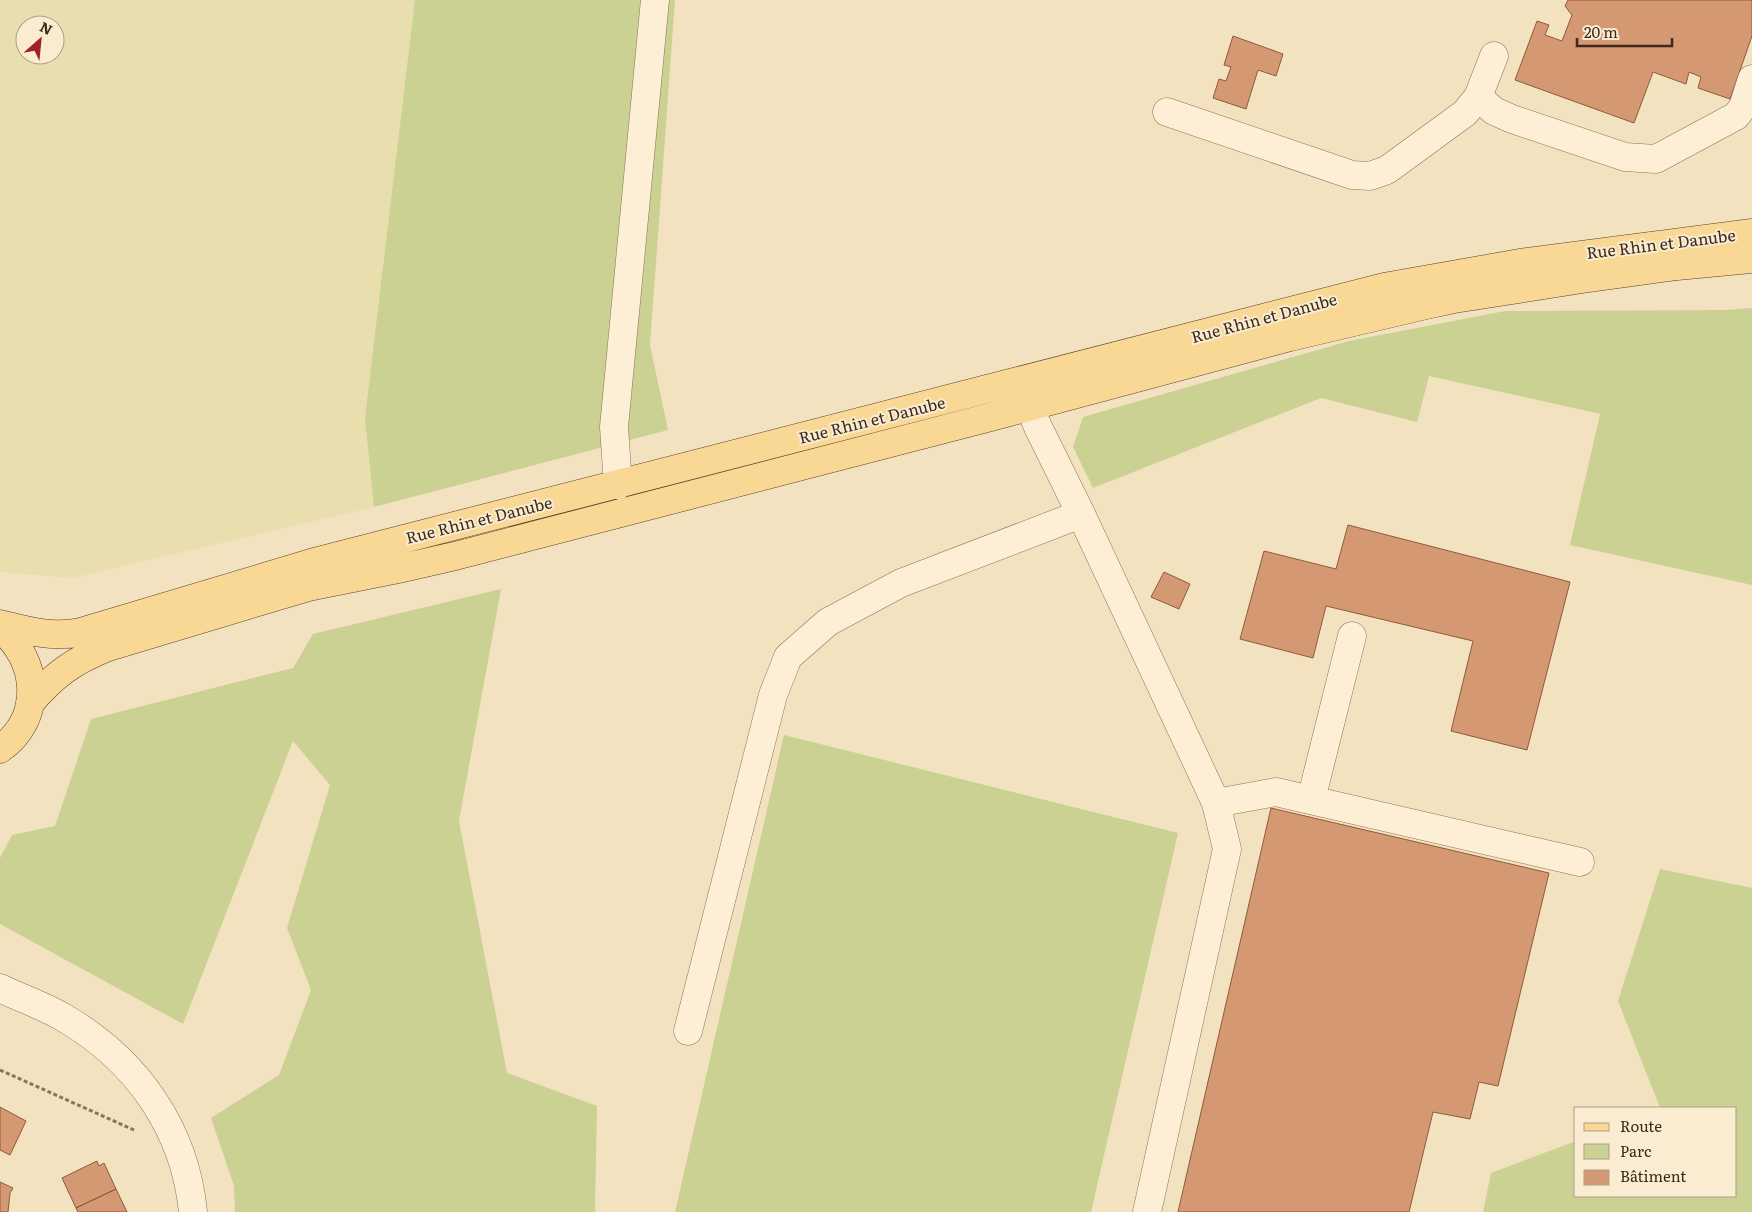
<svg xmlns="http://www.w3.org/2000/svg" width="1752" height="1212" viewBox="0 0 1752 1212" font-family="Literata,serif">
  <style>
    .farmland { fill: #e9dead; fill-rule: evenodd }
    .green { fill: #cbd193 }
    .building { fill: #d49973; stroke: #8f5a3a }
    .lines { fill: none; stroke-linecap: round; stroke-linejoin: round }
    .minor-casing { stroke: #8d7256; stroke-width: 29 }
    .major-casing { stroke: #5b402b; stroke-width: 29 }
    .path { stroke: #8d7256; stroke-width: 3; stroke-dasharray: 4 2.5; stroke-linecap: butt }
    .minor { stroke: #fcefd5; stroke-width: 28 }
    .major { stroke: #f9d795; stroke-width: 28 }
    .labels { text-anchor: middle; stroke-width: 4; stroke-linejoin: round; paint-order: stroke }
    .street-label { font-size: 16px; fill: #3c2b1c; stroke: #f9ecd1 }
  </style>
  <rect width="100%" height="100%" fill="#f2e2c0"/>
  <!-- farmland -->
  <path class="farmland" d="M0,0h450l-76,507 -302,71 -72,-6zM25,25h30v30h-30z"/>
  <!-- green -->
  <path class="green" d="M415,0h260l-25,345 18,85 -294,77 -9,-89z
    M1752,308v277l-182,-40 30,-131 -171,-38 -12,46 -96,-24 -228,90 -20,-41 10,-30 266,-76 156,-30 222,-1z
    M501,589l-42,232 48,252 90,33 -2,103 1,3h-361l-1,-26 -23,-68 68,-43 32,-85 -24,-62 43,-143 -37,-44 -110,283 -183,-100v-66l12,-23 43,-9 36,-107 202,-51 20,-34z
    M784,735l394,98 -87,379h-416z
    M1660,869l92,19v324h-269l8,-39 85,-32v55h160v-88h-76l-42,-107z"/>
  <!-- building -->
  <path class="building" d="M1568,0h184v36l-22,63 -32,-11 3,-11 -12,-5 -3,12 -33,-12 -19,51 -119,-43 22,-59 12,4 -4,10 17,6 10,-26 -7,-9z
    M1233,36l50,18 -7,22 -18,-6 -12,39 -33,-11 6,-19 7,2 5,-14 -7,-2z
    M1348,525l222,57 -43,168 -76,-19 22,-90 -147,-35 -13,52 -73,-19 24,-88 72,18z
    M1164,572l26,12 -11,25 -28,-12z
    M1271,808l278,65 -51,213 -19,-4 -9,37 -37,-7 -24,100h-231z
    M0,1107l26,14 -16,34 -10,-5z
    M97,1161l2,5 5,-3 12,26 -40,19 -14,-30z
    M0,1182l13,6 -3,5 -2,19h-8z
    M116,1189l11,23h-49l-2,-4z"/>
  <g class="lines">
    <defs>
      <path id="minor" d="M1478,97l16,14 18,8 113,38 31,2 80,-43 7,-9 9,-28
        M1167,112l185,63 18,1 17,-6 78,-57 13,-16 16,-41
        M1021,386l17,41 43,87 135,289 11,46 -80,363
        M618,485l-4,-58 41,-427
        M1311,800l41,-164
        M1216,803l60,-11 304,70
        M0,988c22,11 45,18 66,31 71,42 119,110 127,193
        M688,1031l85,-336 15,-38 40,-35 73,-39 180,-69"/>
      <path id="major" d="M0,624c28,7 53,14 81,8l237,-71 1066,-274 136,-24 232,-30
        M0,628c39,32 44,90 0,121
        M30,703c24,-28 43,-42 78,-56l200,-60 90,-18 57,-13 532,-138 303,-81 136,-32 28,-6 128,-20 95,-13 75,-7"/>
    </defs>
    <!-- minor casing -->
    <use href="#minor" class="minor-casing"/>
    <!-- major casing -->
    <use href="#major" class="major-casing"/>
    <!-- path -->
    <path class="path" d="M0,1070l134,60"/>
    <!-- minor -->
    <use href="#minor" class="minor"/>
    <!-- major -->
    <use href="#major" class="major"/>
  </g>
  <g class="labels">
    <!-- street labels -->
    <g class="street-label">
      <text transform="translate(1661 244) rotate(-7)" y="6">Rue Rhin et Danube</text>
      <text transform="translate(1264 318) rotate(-15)" y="6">Rue Rhin et Danube</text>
      <text transform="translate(872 420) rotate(-14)" y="6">Rue Rhin et Danube</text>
      <text transform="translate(479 520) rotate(-14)" y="6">Rue Rhin et Danube</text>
    </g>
  </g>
  <!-- legend -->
  <rect x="1574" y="1107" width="162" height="90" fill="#f9ecd1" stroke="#ad9f89"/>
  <rect x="1584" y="1123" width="25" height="8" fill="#f9d795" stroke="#ad9f89"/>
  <text x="1620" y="1132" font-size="15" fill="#3c2b1c">Route</text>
  <rect x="1584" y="1144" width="25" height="15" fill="#cbd193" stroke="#ad9f89"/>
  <text x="1620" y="1157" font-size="15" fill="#3c2b1c">Parc</text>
  <rect x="1584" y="1170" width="25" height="15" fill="#d49973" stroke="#ad9f89"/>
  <text x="1620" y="1182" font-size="15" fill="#3c2b1c">Bâtiment</text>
  <!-- north arrow -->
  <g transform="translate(40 40) rotate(27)"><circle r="24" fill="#f9ecd1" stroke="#ad9f89"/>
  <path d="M0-4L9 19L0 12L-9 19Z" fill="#a22024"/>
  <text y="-8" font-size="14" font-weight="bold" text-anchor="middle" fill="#3c2b1c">N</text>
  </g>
  <!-- scale -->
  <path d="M1577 38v8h95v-8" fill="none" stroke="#3c2b1c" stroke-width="2.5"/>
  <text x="1584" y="38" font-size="15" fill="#3c2b1c" stroke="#f9ecd1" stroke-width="4" paint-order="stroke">20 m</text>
</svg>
